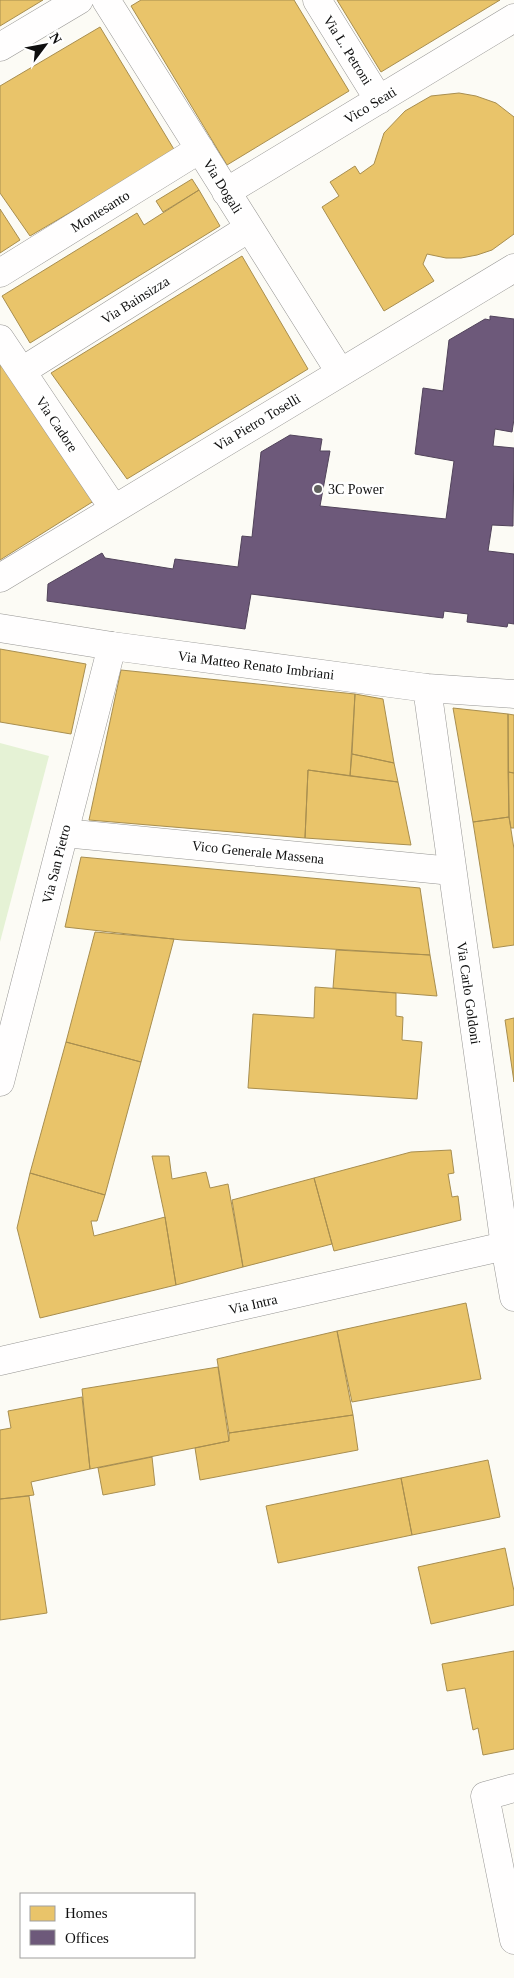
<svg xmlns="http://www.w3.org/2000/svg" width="514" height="1978" viewBox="0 0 514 1978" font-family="Georgia,serif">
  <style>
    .green { fill: #e5f2d5 }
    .homes { fill: #e9c46a; stroke: #a88e4f }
    .offices { fill: #6d597a; stroke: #51435a }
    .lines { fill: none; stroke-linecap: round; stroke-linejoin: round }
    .minor-casing { stroke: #969593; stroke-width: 29 }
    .tertiary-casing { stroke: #969593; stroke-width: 29 }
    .minor { stroke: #fffefe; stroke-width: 28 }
    .tertiary { stroke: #fffefe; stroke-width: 28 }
    .poi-dot { fill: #626260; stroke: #fff; stroke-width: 2 }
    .labels { text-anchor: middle; stroke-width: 5; stroke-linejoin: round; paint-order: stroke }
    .street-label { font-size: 14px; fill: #0f0f0f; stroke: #fff }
    .poi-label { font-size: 14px; fill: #0f0f0f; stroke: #fff; text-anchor: start }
  </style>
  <rect width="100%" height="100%" fill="#fcfbf5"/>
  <!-- green -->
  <path class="green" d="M0,743l49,13 -49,186z"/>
  <!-- homes -->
  <path class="homes" d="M0,0h43l-43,26z
    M141,0h153l55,91 -122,74 -96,-159z
    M337,0h163l-119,72z
    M100,27l75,124 -145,85 -30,-43v-107z
    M459,93l17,3 20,7 18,14v117l-22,16 -15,5 -16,3h-15l-19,-4 -4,10 11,17 -50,30 -62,-104 17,-11 -9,-14 25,-16 5,8 14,-10 10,-31 21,-22 26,-15z
    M192,179l7,11 -36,22 -7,-11z
    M199,190l21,36 -190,117 -28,-47 135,-83 7,12z
    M0,209l20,31 -20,13z
    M242,256l66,113 -181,110 -76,-106z
    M0,359l97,140 -97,61z
    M0,649l86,15 -15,70 -71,-12z
    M121,670l234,24 -5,82 -42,-6 -3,68 -216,-18z
    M355,694l28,5 11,64 -42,-9z
    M453,708l55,6 1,103 -36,5z
    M508,714l6,1v58l-6,-1z
    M352,754l42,9 4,19 -48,-6z
    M308,770l90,12 13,63 -106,-7z
    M508,772l6,1v55h-3l-2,-11z
    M509,817l5,32v96l-21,3 -20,-126z
    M81,857l339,31 10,67 -248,-15 -117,-13z
    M95,932l79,7 -33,123 -75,-20z
    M336,950l94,5 7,41 -104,-8z
    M315,987l81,6v23l7,1 -1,23 20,2 -5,57 -169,-11 5,-74 61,4z
    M514,1018v64l-9,-62z
    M66,1042l75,20 -36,133 -75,-22z
    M451,1150l3,23 -6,1 4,23 6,-1 3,24 -127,31 -20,-73 97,-26z
    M152,1156h17l3,23 34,-7 4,16 18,-4 15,83 -67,18 -11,-68z
    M30,1173l75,22 -8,26h-6l3,15 71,-19 11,68 -136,33 -23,-90z
    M314,1178l18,66 -89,23 -11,-67z
    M466,1303l15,76 -129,23 -15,-71z
    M337,1331l16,84 -124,18 -12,-74z
    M218,1367l11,74 -139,28 -8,-80z
    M82,1397l8,72 -59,13 3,13 -34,4v-69l11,-2 -3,-17z
    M353,1415l5,35 -158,30 -5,-32 34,-7v-8z
    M152,1457l3,28 -52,10 -5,-27z
    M488,1460l12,57 -88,18 -11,-57z
    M401,1478l11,57 -134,28 -12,-57z
    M29,1496l18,117 -47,7v-121z
    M505,1548l9,43v14l-83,19 -13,-57z
    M514,1651v98l-31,6 -5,-27 -5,2 -8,-42 -18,3 -5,-27z"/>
  <!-- offices -->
  <path class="offices" d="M490,316l24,3v100l-2,13 -17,-3 -2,17 21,2 -1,78 -21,-1 -4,26 26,3v70l-6,-1 -1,4 -40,-5 1,-8 -24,-3 -1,7 -192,-24 -6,35 -198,-28 1,-17 54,-31 3,5 68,11 2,-10 63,8 4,-31 10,1 9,-85 29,-17 32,4 -2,12h10l-10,55 126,13 8,-58 -39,-7 8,-66 20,3 6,-51 36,-21 5,1z"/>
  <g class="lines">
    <defs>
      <path id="minor" d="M106,0l234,372
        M317,0l62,100
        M0,47l79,-47
        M226,192l288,-174
        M0,273l200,-124
        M0,339l114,170
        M22,371l227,-143
        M0,578l514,-310
        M64,833l388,38
        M0,1082l112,-436
        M0,1361l505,-115
        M514,1788l-29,8 29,144"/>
      <path id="tertiary" d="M0,628l112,18 315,42 87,6
        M427,688l78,558 9,51"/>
    </defs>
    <!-- minor casing -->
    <use href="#minor" class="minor-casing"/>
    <!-- tertiary casing -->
    <use href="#tertiary" class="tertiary-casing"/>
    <!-- minor -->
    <use href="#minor" class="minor"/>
    <!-- tertiary -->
    <use href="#tertiary" class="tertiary"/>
  </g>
  <!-- markers -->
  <circle class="poi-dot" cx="318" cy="489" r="5"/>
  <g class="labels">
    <!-- street labels -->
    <g class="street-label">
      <text transform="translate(348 50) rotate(58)" y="5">Via L. Petroni</text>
      <text transform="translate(370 105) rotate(-31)" y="5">Vico Seati</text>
      <text transform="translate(223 186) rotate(58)" y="5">Via Dogali</text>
      <text transform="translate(100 211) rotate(-32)" y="5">Montesanto</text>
      <text transform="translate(135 300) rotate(-32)" y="5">Via Bainsizza</text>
      <text transform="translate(257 422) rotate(-31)" y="5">Via Pietro Toselli</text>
      <text transform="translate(57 424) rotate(56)" y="5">Via Cadore</text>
      <text transform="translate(256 665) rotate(7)" y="5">Via Matteo Renato Imbriani</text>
      <text transform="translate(258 852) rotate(6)" y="5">Vico Generale Massena</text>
      <text transform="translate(56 864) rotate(-76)" y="5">Via San Pietro</text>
      <text transform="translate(469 993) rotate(82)" y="5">Via Carlo Goldoni</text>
      <text transform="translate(253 1304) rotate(-13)" y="5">Via Intra</text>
    </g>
    <!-- poi labels -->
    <g class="poi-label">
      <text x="328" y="494">3C Power</text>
    </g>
  </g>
  <!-- legend -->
  <rect x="20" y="1893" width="175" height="65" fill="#ffffff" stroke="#9f9f9f"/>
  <rect x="30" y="1906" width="25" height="15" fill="#e9c46a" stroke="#9f9f9f"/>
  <text x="65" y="1918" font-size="15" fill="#0f0f0f">Homes</text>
  <rect x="30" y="1930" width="25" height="15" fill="#6d597a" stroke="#9f9f9f"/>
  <text x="65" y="1943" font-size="15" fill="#0f0f0f">Offices</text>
  <!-- north arrow -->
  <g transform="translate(45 45) rotate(58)" stroke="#ffffff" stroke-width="4" paint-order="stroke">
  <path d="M0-4L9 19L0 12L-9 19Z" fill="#0f0f0f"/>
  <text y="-8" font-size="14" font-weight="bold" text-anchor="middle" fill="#0f0f0f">N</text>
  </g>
</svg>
